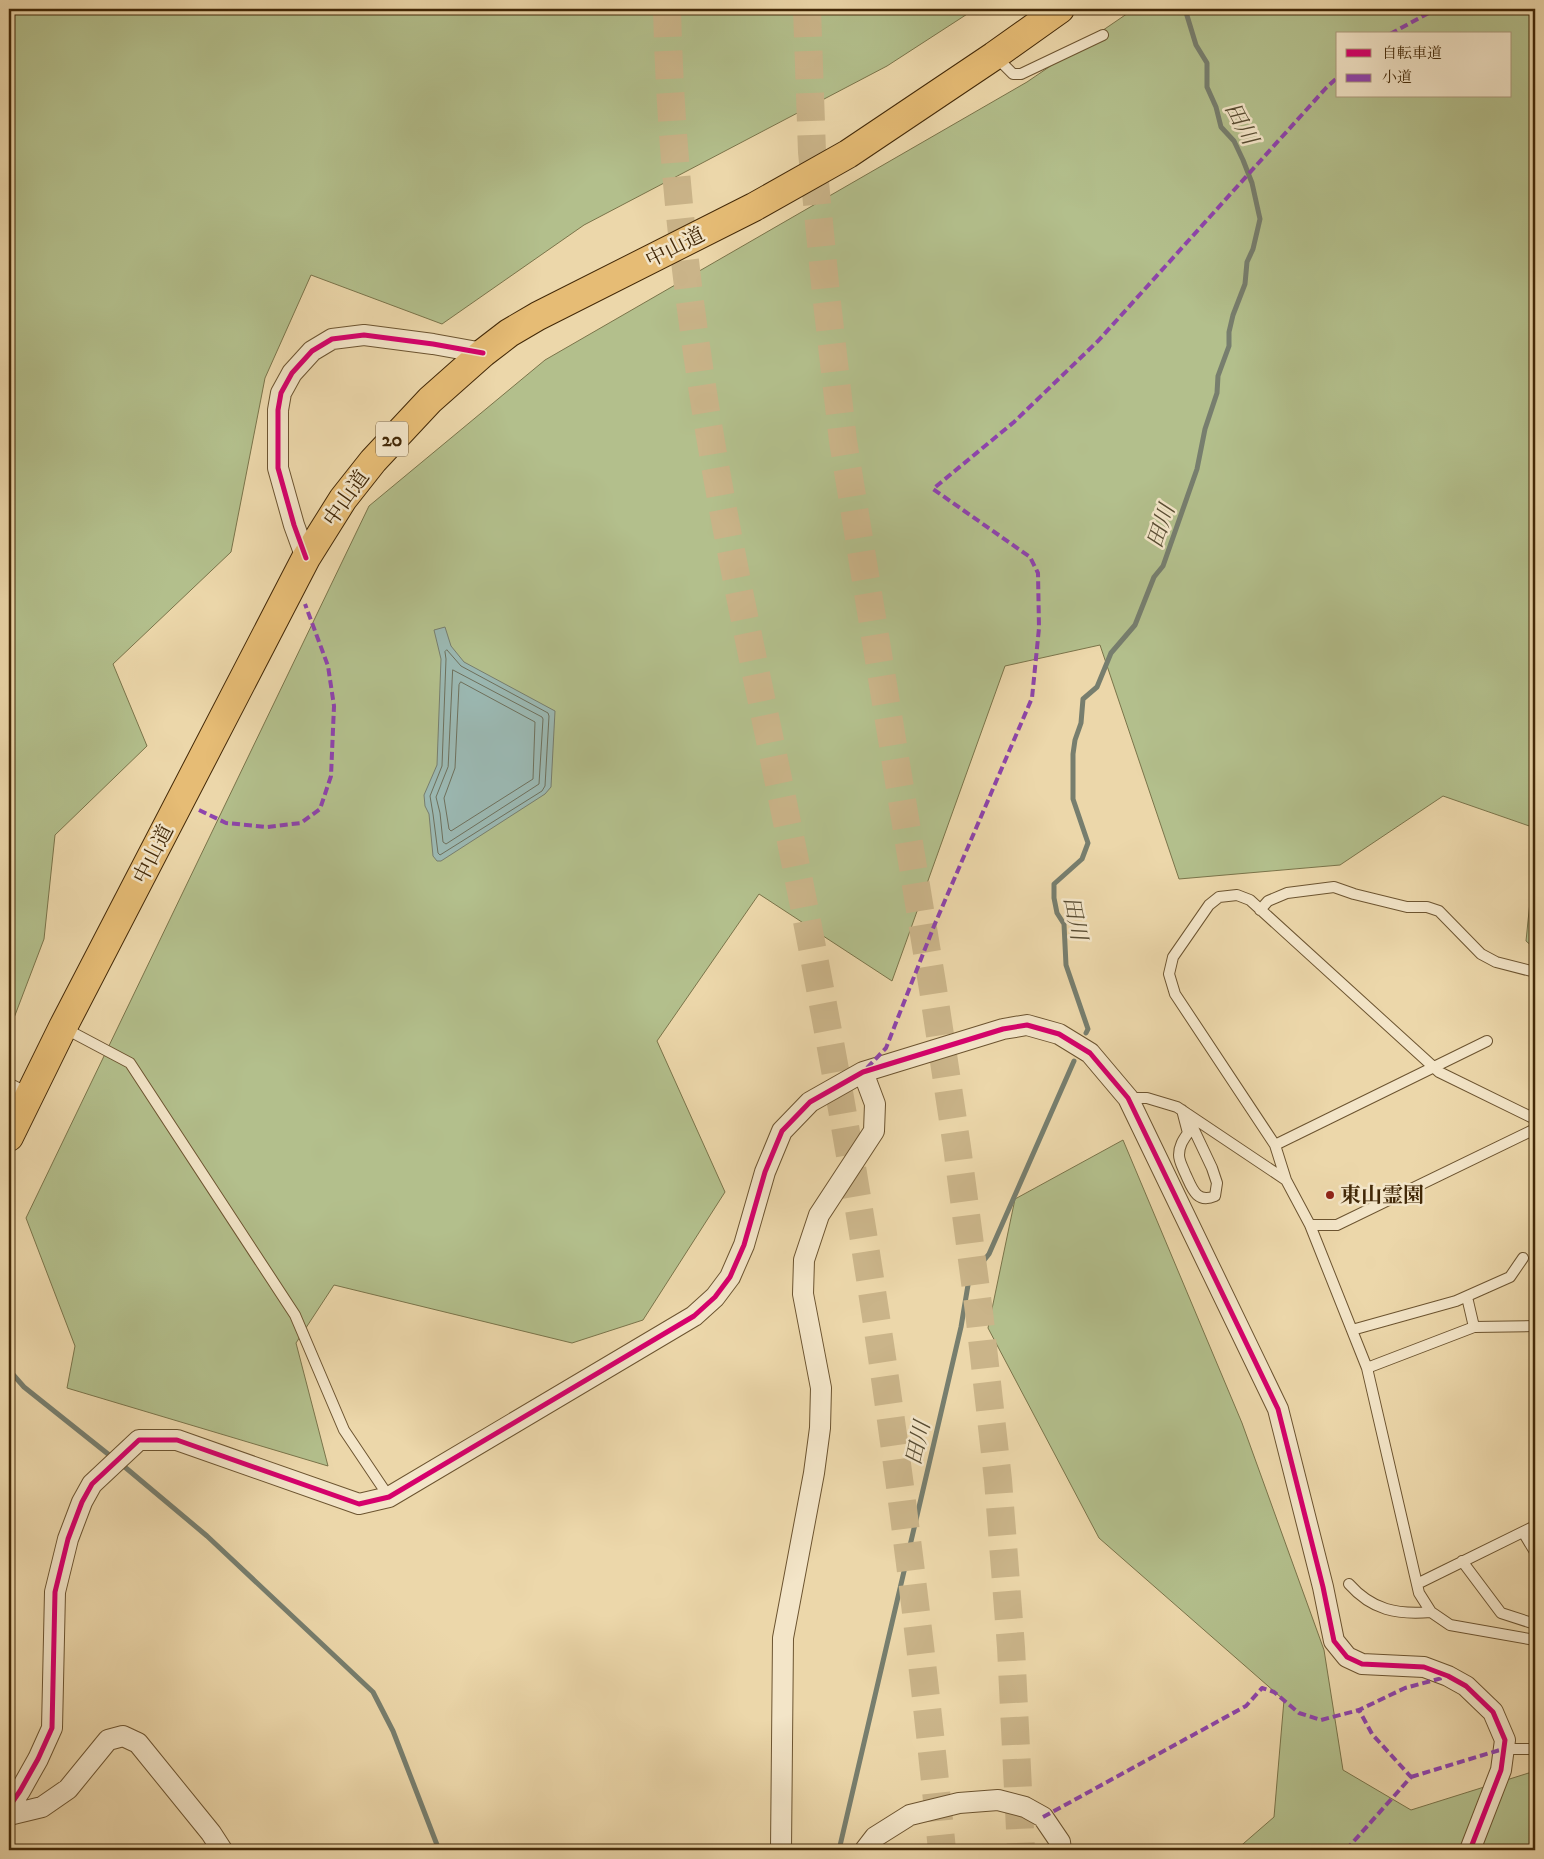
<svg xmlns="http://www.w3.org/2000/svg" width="1544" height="1859" viewBox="0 0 1544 1859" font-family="'IM FELL DW Pica','Noto Serif JP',serif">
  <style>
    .green { fill: #b3bf8c; stroke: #7a744a; fill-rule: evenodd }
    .water { fill: #9bb8b2; stroke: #777e6e }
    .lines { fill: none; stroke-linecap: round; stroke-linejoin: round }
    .shore { stroke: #6e705c; stroke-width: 1 }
    .stream { stroke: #777e6e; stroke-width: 5 }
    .motorway-tunnel { stroke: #cab489; stroke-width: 28; stroke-dasharray: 28 14; stroke-linecap: butt }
    .service-casing { stroke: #6c5430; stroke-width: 12 }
    .minor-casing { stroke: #6c5430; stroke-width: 22 }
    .trunk-casing { stroke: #422807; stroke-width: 30 }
    .service { stroke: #f3e5c8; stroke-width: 10 }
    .minor { stroke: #f3e5c8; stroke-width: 20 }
    .trunk { stroke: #e6bc75; stroke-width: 28 }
    .quiet { stroke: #8e44ad; stroke-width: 4; stroke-dasharray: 8 4; stroke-linecap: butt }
    .cycleway-casing { stroke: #f3e5c8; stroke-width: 8 }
    .cycleway { stroke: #d6006c; stroke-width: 5 }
    .poi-dot { fill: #8f2418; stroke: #f3e5c8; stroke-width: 2 }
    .labels { text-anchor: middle; stroke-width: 5; stroke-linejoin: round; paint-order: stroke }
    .shield { fill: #f3e5c8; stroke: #776141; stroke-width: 1 }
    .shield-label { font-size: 20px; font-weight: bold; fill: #422807 }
    .street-label { font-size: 21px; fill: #422807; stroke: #f3e5c8 }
    .poi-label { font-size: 21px; font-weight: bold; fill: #422807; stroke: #f3e5c8; text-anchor: start }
    .water-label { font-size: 22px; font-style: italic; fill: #584c32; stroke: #f3e5c8 }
  </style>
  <rect width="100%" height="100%" fill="#ecd7aa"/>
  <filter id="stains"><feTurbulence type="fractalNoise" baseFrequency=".004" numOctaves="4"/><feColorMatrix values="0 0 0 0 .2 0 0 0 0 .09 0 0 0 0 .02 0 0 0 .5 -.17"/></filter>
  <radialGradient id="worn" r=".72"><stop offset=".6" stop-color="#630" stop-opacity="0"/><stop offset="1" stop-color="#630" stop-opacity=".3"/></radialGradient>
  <!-- green -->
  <path class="green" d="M9,9h966l-88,57 -303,159 -142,99 -131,-49 -46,103 -34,174 -118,112 34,82 -92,89 -11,104 -35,92z
    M1134,9h401v819l-92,-32 -103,69 -161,14 -79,-234 -95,21 -113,315 -133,-87 -102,147 68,151 -82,128 -71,23 -238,-58 -38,58 32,123 -261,-78 8,-42 -49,-128 343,-712 176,-146 482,-278zM1338,34h172v62h-172z
    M1535,852v97l-9,-8z
    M1123,1140l119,283 82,227 19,120 68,40 124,-39v79h-299l38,-33 10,-117 -185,-162 -111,-210 27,-129z"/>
  <!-- water -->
  <path class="water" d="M445,627l6,19 13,16 91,49 -4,76 -6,7 -104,67h-4l-4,-5 -4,-42 -4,-8 -1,-11 13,-30 4,-106 -7,-29z"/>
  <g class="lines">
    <!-- shore -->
    <path class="shore" d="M447,650l14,16 87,47 1,3 -4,70 -3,5 -102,64 -2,-2 -5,-39 -3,-18 12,-30 4,-107 -1,-7z
      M453,670l89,47 1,2 -4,65 -93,60 -3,-2 -3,-29 -4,-16 12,-30z
      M461,682l74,40 -2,57 -82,52 -2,-2 -5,-31 11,-30 4,-83z"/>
    <!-- stream -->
    <path class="stream" d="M1086,1033l2,-4 -22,-64 -2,-41 -7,-11 -3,-15v-14l28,-25 6,-16 -15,-44v-45l2,-14 6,-17 2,-24 14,-12 14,-34 24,-28 19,-48 9,-11 34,-97 8,-40 12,-36 1,-17 11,-30v-14l4,-17 12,-31 2,-22 6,-13 7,-30 -8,-36 -9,-23 -9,-19 -13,-14 -5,-20 -9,-20v-24l-11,-18 -11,-36
      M9,1370l15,17 89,71
      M120,1463l87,73 166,156 20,39 46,119
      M839,1850l122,-523 8,-48 20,-25 85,-193"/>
    <!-- motorway-tunnel -->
    <path class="motorway-tunnel" d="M667,9c4,171 26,342 58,511 27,141 59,281 86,422 59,301 101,604 131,908
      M807,9l5,143 14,142 17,147 90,548 24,158 22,165 19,168 13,167 10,203"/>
    <defs>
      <path id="service" d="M995,56l18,18h8l82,-39
        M1260,910l8,-9 19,-8 47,-6 20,7 53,13h20l12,4 42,43 15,8 39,10
        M64,1028l66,35 165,252 49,115 45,67
        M1128,1098h19l30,9 109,73
        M1182,1110l6,23c-5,7 -9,13 -9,22 0,6 4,13 6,18 7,15 11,31 30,23l2,-13 -5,-15 -26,-55
        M1535,1119l-96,-47 -189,-172 -13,-5 -18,2 -10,8 -36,52 -4,17 6,20 100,151 11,35 24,45 57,143 52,225 12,19 19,13 85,15
        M1275,1145l212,-104
        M1310,1225h27l198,-96
        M1467,1297l7,30
        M1352,1330l104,-29 54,-24 13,-19
        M1367,1368l107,-41 61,-1
        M1523,1532l12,20
        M1462,1561l39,52 34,11
        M1349,1584c23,26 48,31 82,28
        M1417,1584l118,-58
        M1503,1749h32"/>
      <path id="minor" d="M306,558l-12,-33 -16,-57v-58l3,-17 11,-20 20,-22 20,-12 32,-4 69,9 50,9
        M9,1089l18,9
        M9,1807l11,-16 18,-32 14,-31 3,-136 13,-53 14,-37 10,-18 47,-44h38l182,64 30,-7 305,-181 21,-19 15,-20 14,-32 21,-73 17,-41 28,-29 53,-30 140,-43 24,-4 32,9 31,19 38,45 150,311 45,178 11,54 13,16 15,7 62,3 24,9 18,10 27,26 12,28 -4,30 -31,80
        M9,1815l33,-8 26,-18 40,-49 15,-4 15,7 73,90 11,17
        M781,1850l2,-212 31,-165 6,-45 1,-40 -18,-94 1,-34 15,-45 55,-84 1,-27 -12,-32
        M865,1850l10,-13 35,-22 49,-12 39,-3 27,7 18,10 17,25 1,8"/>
      <path id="trunk" d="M9,1137l54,-110 243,-469 37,-59 30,-38 57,-61 53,-47 26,-20 29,-17 216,-109 94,-53 146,-98 66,-47"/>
    </defs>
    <!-- service casing -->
    <use href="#service" class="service-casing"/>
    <!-- minor casing -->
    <use href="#minor" class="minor-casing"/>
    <!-- trunk casing -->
    <use href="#trunk" class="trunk-casing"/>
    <!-- service -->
    <use href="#service" class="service"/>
    <!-- minor -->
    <use href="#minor" class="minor"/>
    <!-- trunk -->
    <use href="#trunk" class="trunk"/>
    <!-- quiet -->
    <path class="quiet" d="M1390,34l46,-25
      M199,810l27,13 41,4 34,-4 19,-14 11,-33 3,-70 -6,-40 -23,-62
      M867,1068l19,-20 48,-122 98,-228 7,-70 -1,-55 -8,-16 -97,-68 81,-67 84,-81 228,-253 12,-11
      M1411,1777l92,-28
      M1043,1817l203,-111 16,-18 12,4 25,21 22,7 38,-10 46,-22 41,-11
      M1346,1850l65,-73 -39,-43 -13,-24"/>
    <defs>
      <path id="cycleway" d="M306,558l-12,-33 -16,-57v-58l3,-17 11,-20 20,-22 20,-12 32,-4 69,9 50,9
        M9,1807l11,-16 18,-32 14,-31 3,-136 13,-53 14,-37 10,-18 47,-44h38l182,64 30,-7 305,-181 21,-19 15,-20 14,-32 21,-73 17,-41 28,-29 53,-30 140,-43 24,-4 32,9 31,19 38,45 150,311 45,178 11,54 13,16 15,7 62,3 24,9 18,10 27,26 12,28 -4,30 -31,80"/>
    </defs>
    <!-- cycleway casing -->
    <use href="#cycleway" class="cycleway-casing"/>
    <!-- cycleway -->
    <use href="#cycleway" class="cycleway"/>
  </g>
  <!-- markers -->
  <circle class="poi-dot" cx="1330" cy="1195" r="5"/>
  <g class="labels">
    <!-- shield labels -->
    <rect class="shield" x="376" y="421.5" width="32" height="35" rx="4"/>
    <g class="shield-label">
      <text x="392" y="446">20</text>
    </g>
    <!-- street labels -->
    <g class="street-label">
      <text transform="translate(675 247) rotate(-27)" y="7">中山道</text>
      <text transform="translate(346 498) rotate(-55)" y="7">中山道</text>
      <text transform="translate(153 854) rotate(-63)" y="7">中山道</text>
    </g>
    <!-- poi labels -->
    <g class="poi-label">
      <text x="1340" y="1202">東山霊園</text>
    </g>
    <!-- water labels -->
    <g class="water-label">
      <text transform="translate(1242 123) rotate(62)" y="8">田川</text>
      <text transform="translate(1160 526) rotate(-71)" y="8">田川</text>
      <text transform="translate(1076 918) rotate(79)" y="8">田川</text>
      <text transform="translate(917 1443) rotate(-77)" y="8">田川</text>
    </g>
  </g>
  <!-- margin -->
  <rect width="1544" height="1859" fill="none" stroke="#ecd7aa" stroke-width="30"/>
  <rect x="10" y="10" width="1524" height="1839" fill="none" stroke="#422807" stroke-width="2.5"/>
  <rect x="15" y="15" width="1514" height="1829" fill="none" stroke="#422807"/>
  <!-- legend -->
  <rect x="1336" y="32" width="175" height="65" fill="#f3e5c8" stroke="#ac997b"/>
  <rect x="1346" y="49" width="25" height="8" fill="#d6006c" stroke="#ac997b"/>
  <text x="1382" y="58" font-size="15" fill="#422807">自転車道</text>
  <rect x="1346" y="74" width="25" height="8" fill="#8e44ad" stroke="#ac997b"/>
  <text x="1382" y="82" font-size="15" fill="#422807">小道</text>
  <rect width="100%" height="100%" filter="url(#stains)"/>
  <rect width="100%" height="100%" fill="url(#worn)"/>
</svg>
